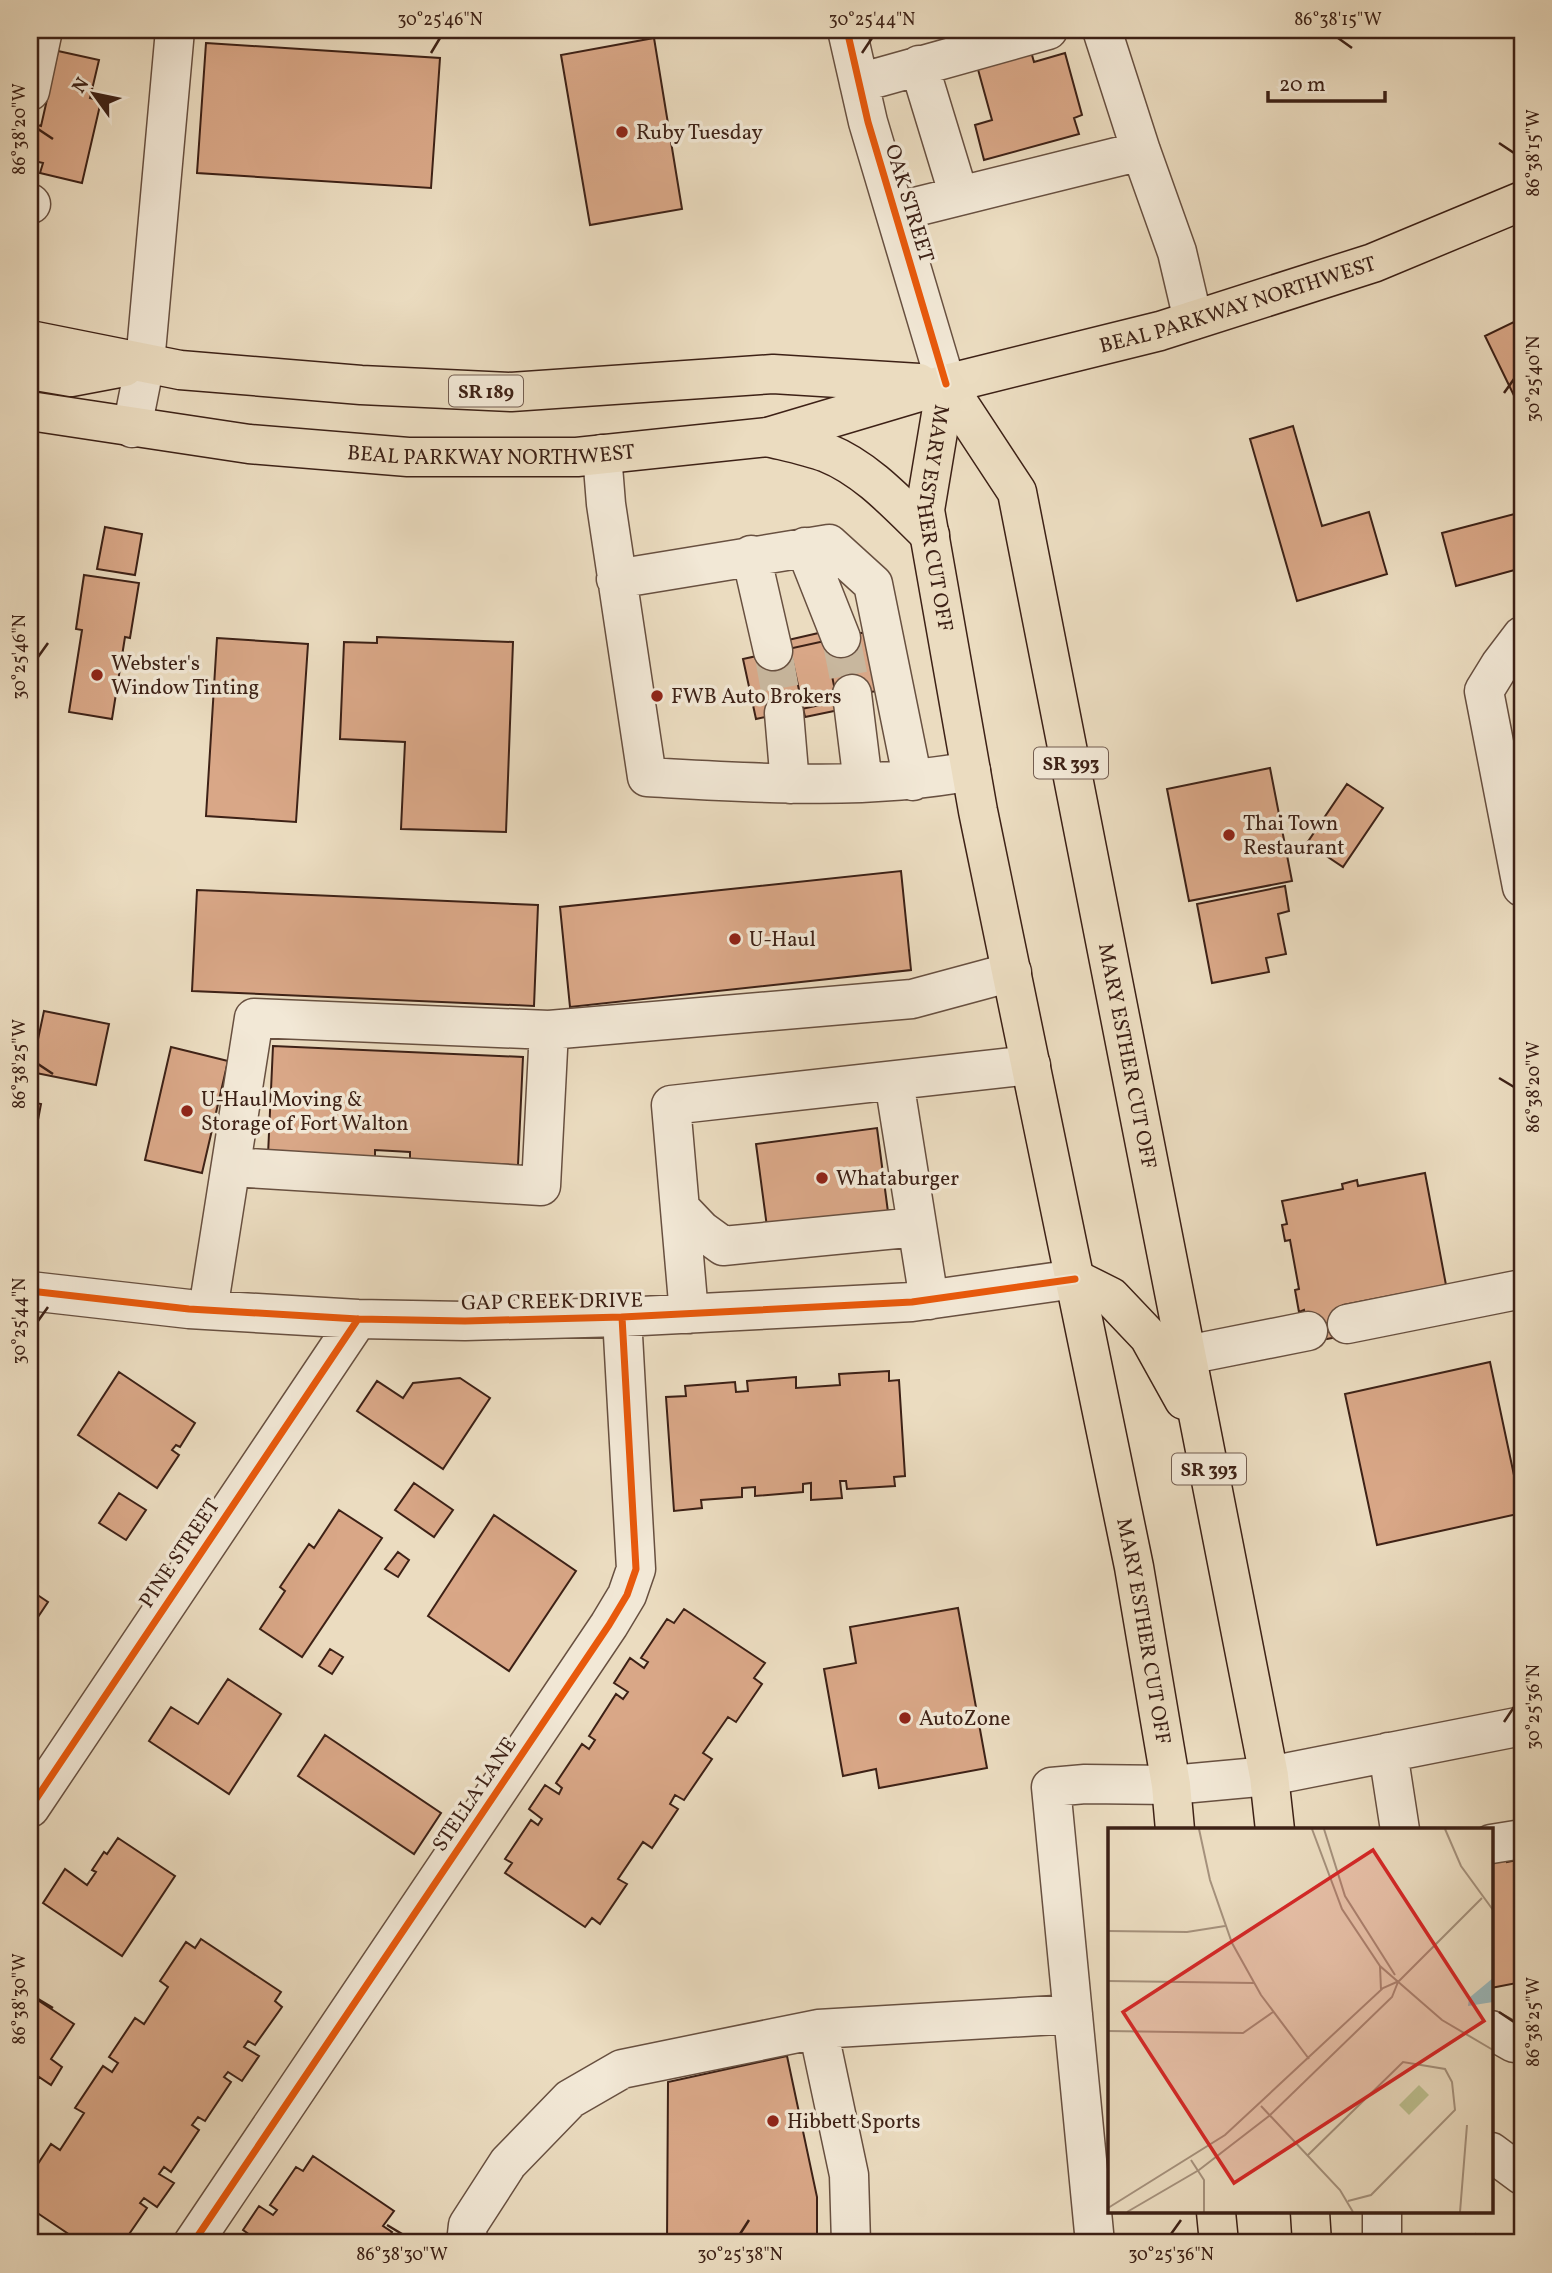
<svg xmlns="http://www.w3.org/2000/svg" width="1552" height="2273" viewBox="0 0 1552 2273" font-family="Vollkorn,serif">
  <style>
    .building { fill: #d9a787; stroke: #3d2116; stroke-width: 2 }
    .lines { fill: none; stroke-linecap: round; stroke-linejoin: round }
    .minor-tunnel { stroke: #c8b79e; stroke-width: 38; stroke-dasharray: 38 19; stroke-linecap: butt }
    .minor-casing { stroke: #685040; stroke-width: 41 }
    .major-casing { stroke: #3d2116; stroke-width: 41 }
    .minor { stroke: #f2e8d6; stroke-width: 38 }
    .major { stroke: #ebdcc0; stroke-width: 38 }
    .cycleway-casing { stroke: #f2e8d6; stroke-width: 11 }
    .cycleway { stroke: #e8590c; stroke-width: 7 }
    .ticks { fill: none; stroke: #3d2116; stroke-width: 2.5 }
    .poi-dot { fill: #8f2418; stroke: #f2e8d6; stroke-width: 2.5 }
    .labels { text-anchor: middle; stroke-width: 7; stroke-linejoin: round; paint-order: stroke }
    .shield { fill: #f2e8d6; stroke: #735d50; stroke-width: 2 }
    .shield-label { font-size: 19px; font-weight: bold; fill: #3d2116 }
    .poi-label { font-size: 21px; fill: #3d2116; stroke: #f2e8d6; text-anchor: start }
    .street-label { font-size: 21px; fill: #3d2116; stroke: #f2e8d6 }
    .inset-road { fill: none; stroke: #a5917c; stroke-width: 2 }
    .view { fill: #d62828; fill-opacity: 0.15; stroke: #d62828; stroke-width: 3.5 }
    .inset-edge { fill: none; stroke: #3d2116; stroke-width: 3.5 }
    .neatline { fill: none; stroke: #3d2116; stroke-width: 2.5 }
    .ticks-label { font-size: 18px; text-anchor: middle; fill: #3d2116 }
  </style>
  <rect width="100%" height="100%" fill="#ebdcc0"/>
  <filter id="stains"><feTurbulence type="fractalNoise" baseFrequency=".00286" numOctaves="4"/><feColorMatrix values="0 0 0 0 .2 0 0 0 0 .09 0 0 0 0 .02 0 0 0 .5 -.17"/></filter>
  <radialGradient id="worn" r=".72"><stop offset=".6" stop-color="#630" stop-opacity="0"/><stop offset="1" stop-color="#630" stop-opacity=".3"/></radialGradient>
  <!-- building -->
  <path class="building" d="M654,38l28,171 -92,16 -29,-170z
    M1028,41l6,21 31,-9 17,62 -8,3 5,16 -95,26 -9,-35 17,-5 -18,-65z
    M206,43l234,15 -9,130 -234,-15z
    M58,51l41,9 -9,38 11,3 -19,82 -42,-10 3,-10 -13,-3v-19l4,-17 7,2z
    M1522,318v94l-37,-76z
    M1293,426l29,100 47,-14 18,62 -90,27 -47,-162z
    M1522,512v56l-66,18 -14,-53z
    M105,527l37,7 -7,41 -38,-6z
    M84,575l55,8 -9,55 -5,-1 -13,82 -43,-7 13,-82 -6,-1z
    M875,630l13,60 -36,4 -14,7 -82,18 -13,-60z
    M823,632l16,78 -34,7 -17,-77z
    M377,637l136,5 -7,190 -105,-3 4,-87 -65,-3 4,-97 33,1z
    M217,638l91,6 -12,178 -90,-6z
    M1270,768l22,113 -103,20 -22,-112z
    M1347,784l36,24 -40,59 -36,-24z
    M901,871l10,99 -341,37 -10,-100z
    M1285,886l4,25 -11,3 8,40 -20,4 3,14 -57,11 -15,-79z
    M197,890l341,15 -4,101 -342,-15z
    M44,1011l65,13 -13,61 -65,-13z
    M273,1046l250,11 -5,108 -108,-4v-9l-35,-2v10l-107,-5z
    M171,1047l57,14 -26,112 -57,-13z
    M30,1102l11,2 -11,58z
    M877,1128l11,84 -121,15 -11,-83z
    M1425,1173l21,112 -103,20 6,30 -39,7 -6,-32 -5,2 -4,-22 4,-1 -9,-49 -5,1 -3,-16 5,-1 -5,-23 61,-12 -1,-5 15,-4 1,6z
    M1490,1362l32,151 -145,32 -32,-151z
    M889,1371v10l10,-1 6,96 -11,1 1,9 -48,3 -1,-8h-6l2,17 -31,2v-17l-8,1v8l-48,4v-9l-13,1v9l-41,3 1,8 -28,3 -8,-114 20,-1 -1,-10 50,-4 1,10 12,-1 -1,-10 49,-4v11l44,-3 -1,-11z
    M119,1372l76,51 -15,24 -4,-2 -4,5 7,5 -22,33 -79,-53z
    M460,1378l30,20 -47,71 -86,-58 20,-30 26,17 10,-15z
    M414,1483l39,27 -19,27 -39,-27z
    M119,1493l27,17 -20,30 -27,-17z
    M339,1510l43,28 -80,119 -42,-28 25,-38 -5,-4 29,-43 5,4z
    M494,1515l82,56 -67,100 -81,-55z
    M398,1552l11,8 -11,17 -13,-8z
    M30,1590l18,12 -18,27z
    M958,1608l29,160 -108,20 -3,-19 -33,7 -19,-107 32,-6 -6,-36z
    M684,1609l81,54 -11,15 8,6 -26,38 -8,-5 -25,36 9,6 -28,41 -9,-5 -5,9 8,5 -26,39 -9,-6 -25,37 9,5 -27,40 -8,-6 -7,9 -80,-54 7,-10 -7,-4 26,-39 7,5 4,-6 -13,-10 16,-24 14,9 3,-6 -6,-5 26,-39 7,5 6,-9 -6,-4 27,-42 7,5 5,-7 -14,-9 16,-25 14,10 4,-6 -7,-4 26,-39 7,4z
    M330,1649l13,8 -11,17 -13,-8z
    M228,1679l53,35 -52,80 -80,-53 22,-34 27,17z
    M325,1735l116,78 -27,41 -116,-78z
    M118,1838l57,38 -53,80 -79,-53 22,-34 22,16 9,-13 -4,-2 12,-18 3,2z
    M1506,1853l1,9 15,-3v123l-31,6v-132z
    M201,1939l80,53 -6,9 7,6 -27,38 -7,-4 -4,6 15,9 -17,25 -14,-9 -4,5 7,5 -26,39 -7,-4 -6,8 7,5 -28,42 -7,-5 -5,7 15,9 -17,24 -13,-9 -4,5 7,5 -24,35h-41l-52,-35v-14l4,-5 -4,-3v-10l21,-32 9,6 24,-37 -9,-5 28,-42 9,6 6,-9 -9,-6 26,-39 9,6 24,-37 -8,-6 26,-39 9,6z
    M30,1995l44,29 -23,35 11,8 -11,18 -12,-8 -9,15z
    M787,2056l30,141v46h-150l1,-161z
    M313,2156l81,55 -11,15 9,6 -8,11h-130l3,-3 -14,-10 16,-24 14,9 4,-5 -7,-5 26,-38 7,4z
    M1476,2234l14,9h-20z"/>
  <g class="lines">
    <!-- minor-tunnel -->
    <path class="minor-tunnel" d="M841,638l11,56
      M773,651l11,62"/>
    <defs>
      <path id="minor" d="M847,30l21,92 78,262
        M1102,30l39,121 36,101 16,68
        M919,65l40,131
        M859,83l189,-53
        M30,91l13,-61
        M30,203l1,1
        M895,212l246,-61
        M132,428l13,-65 30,-333
        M602,454l4,50 41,273c108,6 217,14 324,-6
        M805,547l36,91
        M751,555l22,96
        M616,579l213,-35 44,40 40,197
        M1522,636l-22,29 -16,26 38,196
        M852,694l11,89
        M784,713l6,71
        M549,1030l363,-31 100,-27
        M894,1081l35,219
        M680,1208l21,22 22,16 194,-19
        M30,1291l159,18 169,10 107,2 157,-4 290,-15 163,-23
        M208,1310l46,-292 295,12 -8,156 -310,-19
        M689,1314l-18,-209 360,-40
        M1347,1324l175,-35
        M1187,1355l121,-24
        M1388,1752l12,78
        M30,1808l328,-489
        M1491,1844l31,-5
        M1491,2030l23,13h8
        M1491,2152l31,23
        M1382,2212v31
        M193,2243l416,-618 18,-30 9,-26 -14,-252
        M466,2243l2,-18 40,-62 62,-64 52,-30 196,-40
        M851,2243l-2,-68 -31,-146 255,-15
        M1095,2243l-44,-456 34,-3 86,1 98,-9 253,-50"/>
      <g id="major">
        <path d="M30,340l150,30 181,15 150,7 262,-18 146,9"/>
        <path d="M30,370l41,7 53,-10"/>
        <path id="s1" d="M946,384l71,108 252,1284 6,54"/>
        <path id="s2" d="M946,384l-21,126 53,301 156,756 37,218 4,45"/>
        <path id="s3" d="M30,411l219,33 159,13h169l191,-20 178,-53 214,-53 213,-68 149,-62"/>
        <path d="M768,437c20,5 40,9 59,16 40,16 72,52 103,82"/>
        <path d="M1075,1279l36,18 38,40 35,63"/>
        <path d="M1216,2212l3,31"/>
        <path d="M1310,2212l2,31"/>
      </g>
    </defs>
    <!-- minor casing -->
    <use href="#minor" class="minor-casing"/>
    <!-- major casing -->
    <use href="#major" class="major-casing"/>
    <!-- minor -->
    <use href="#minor" class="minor"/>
    <!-- major -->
    <use href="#major" class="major"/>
    <defs>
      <path id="cycleway" d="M847,30l21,92 78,262
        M30,1291l159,18 169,10 107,2 157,-4 290,-15 163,-23
        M30,1808l328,-489
        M193,2243l416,-618 18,-30 9,-26 -14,-252"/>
    </defs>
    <!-- cycleway casing -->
    <use href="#cycleway" class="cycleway-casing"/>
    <!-- cycleway -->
    <use href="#cycleway" class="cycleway"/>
  </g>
  <!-- ticks -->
  <path class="ticks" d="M1338,38l14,10M431,53l9,-15M862,53l10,-15M38,129l15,10M1499,143l15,10M1504,393l10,-14M38,657l10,-14M38,1064l15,10M1499,1078l15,9M38,1321l10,-14M1504,1722l10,-15M38,1999l15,9M1499,2012l15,10M387,2225l15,9M740,2234l9,-14M1171,2234l10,-14"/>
  <!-- markers -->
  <g class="poi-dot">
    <circle cx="622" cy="132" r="7"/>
    <circle cx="97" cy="675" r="7"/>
    <circle cx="657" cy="696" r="7"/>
    <circle cx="1229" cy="835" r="7"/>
    <circle cx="735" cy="939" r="7"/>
    <circle cx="187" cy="1111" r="7"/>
    <circle cx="822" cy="1178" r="7"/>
    <circle cx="905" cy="1718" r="7"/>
    <circle cx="773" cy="2121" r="7"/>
  </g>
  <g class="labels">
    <!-- shield labels -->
    <g class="shield">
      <rect x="449" y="375.5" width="74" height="31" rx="5"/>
      <rect x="1034" y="747.5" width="74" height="31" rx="5"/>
      <rect x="1172" y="1453.5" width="74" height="31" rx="5"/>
    </g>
    <g class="shield-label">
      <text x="486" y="398">SR 189</text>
      <text x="1071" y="770">SR 393</text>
      <text x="1209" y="1476">SR 393</text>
    </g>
    <!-- poi labels -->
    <g class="poi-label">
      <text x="636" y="139">Ruby Tuesday</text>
      <text x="111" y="670">Webster's<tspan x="111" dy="24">Window Tinting</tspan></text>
      <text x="671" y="703">FWB Auto Brokers</text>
      <text x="1243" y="830">Thai Town<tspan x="1243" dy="24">Restaurant</tspan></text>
      <text x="749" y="946">U-Haul</text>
      <text x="201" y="1106">U-Haul Moving &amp;<tspan x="201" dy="24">Storage of Fort Walton</tspan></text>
      <text x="836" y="1185">Whataburger</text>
      <text x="919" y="1725">AutoZone</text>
      <text x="787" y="2128">Hibbett Sports</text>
    </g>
    <!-- street labels -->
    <g class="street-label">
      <text transform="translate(910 203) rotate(73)" y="7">OAK STREET</text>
      <text dy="7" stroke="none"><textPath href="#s3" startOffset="1230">BEAL PARKWAY NORTHWEST</textPath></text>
      <text dy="7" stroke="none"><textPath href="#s3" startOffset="464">BEAL PARKWAY NORTHWEST</textPath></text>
      <text dy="7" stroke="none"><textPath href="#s2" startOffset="136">MARY ESTHER CUT OFF</textPath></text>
      <text dy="7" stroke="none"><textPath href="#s1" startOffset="704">MARY ESTHER CUT OFF</textPath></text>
      <text transform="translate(552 1301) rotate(-1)" y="7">GAP CREEK DRIVE</text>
      <text transform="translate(179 1553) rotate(-56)" y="7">PINE STREET</text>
      <text dy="7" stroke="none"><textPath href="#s2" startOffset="1270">MARY ESTHER CUT OFF</textPath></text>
      <text transform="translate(474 1794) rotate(-56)" y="7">STELLA LANE</text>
    </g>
  </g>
  <!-- overview -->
  <g transform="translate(1108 1828)">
    <rect width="385" height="385" fill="#ebdcc0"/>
    <path d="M311,257l10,10 -20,20 -10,-10z" fill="#bcbf8f"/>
    <path d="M385,150v24l-25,4 1,-8z" fill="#9cb9bc"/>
    <path class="inset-road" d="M91,1l11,51 22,63 29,52 48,64M204,1l30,80 38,57 62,54 51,30M216,1l21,67 50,79M337,1l16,37 32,44M0,103l79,1 38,-6M272,138l1,24M0,153l146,2M291,153l83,-83M0,203l135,2 30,-21M153,278l79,84 13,22M199,328l96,-94 42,7 7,13 3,28 -84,85 -23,6M83,332l13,20v32M0,380l117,-73 158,-147 16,-7M19,384l72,-42 70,-54 123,-119 6,-15M352,384l7,-87"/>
    <path class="view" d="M265,22l111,171 -250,162 -111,-171z"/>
    <rect width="385" height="385" class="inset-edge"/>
  </g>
  <!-- margin -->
  <rect width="1552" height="2273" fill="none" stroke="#ebdcc0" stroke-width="77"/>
  <!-- north arrow -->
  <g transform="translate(94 94) rotate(303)" stroke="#f2e8d6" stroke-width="5" paint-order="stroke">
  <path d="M0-5L12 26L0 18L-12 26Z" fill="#3d2116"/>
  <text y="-10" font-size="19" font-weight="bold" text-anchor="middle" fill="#3d2116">N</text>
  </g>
  <!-- scale -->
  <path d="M1268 91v10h117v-10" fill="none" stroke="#3d2116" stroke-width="3.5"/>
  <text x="1279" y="91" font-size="21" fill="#3d2116" stroke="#f2e8d6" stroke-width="5" paint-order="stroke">20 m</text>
  <rect x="38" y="38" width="1476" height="2196" class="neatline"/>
  <g class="ticks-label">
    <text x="440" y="25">30°25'46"N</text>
    <text x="872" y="25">30°25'44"N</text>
    <text x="1338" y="25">86°38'15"W</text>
    <text transform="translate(19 129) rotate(-90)" y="6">86°38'20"W</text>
    <text transform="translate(1533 153) rotate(-90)" y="6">86°38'15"W</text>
    <text transform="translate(1533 379) rotate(-90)" y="6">30°25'40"N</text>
    <text transform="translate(19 657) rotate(-90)" y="6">30°25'46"N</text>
    <text transform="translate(19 1064) rotate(-90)" y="6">86°38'25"W</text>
    <text transform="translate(1533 1087) rotate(-90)" y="6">86°38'20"W</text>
    <text transform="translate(19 1321) rotate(-90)" y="6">30°25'44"N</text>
    <text transform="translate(1533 1707) rotate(-90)" y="6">30°25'36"N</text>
    <text transform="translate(19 1999) rotate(-90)" y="6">86°38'30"W</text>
    <text transform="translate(1533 2022) rotate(-90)" y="6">86°38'25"W</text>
    <text x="402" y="2260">86°38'30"W</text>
    <text x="740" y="2260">30°25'38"N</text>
    <text x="1171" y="2260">30°25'36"N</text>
  </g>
  <rect width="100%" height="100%" filter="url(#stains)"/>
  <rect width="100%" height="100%" fill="url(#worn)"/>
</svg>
